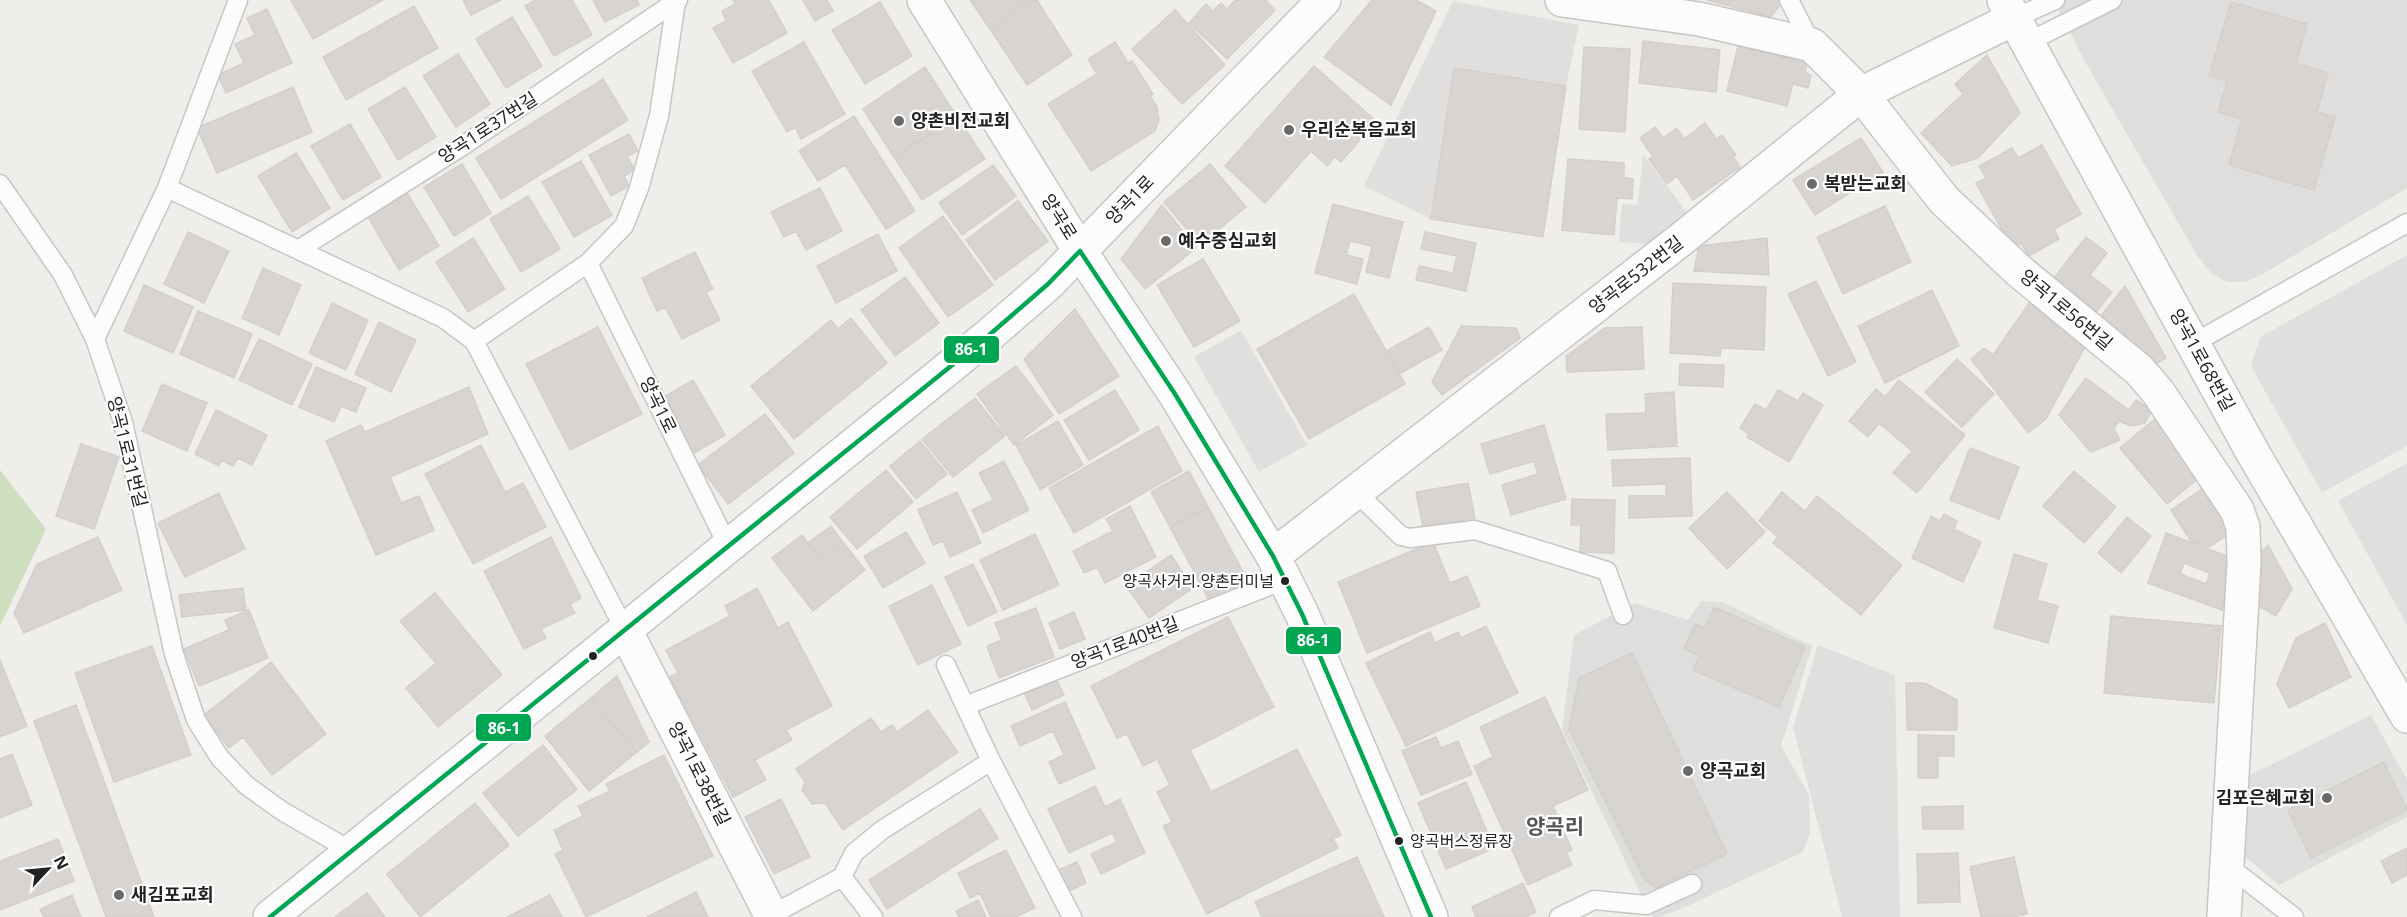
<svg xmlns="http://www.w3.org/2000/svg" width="2407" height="917" viewBox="0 0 2407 917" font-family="'Open Sans','Noto Sans KR',sans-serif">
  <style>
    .residential { fill: #dfdedc }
    .religious { fill: #dededc }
    .forest { fill: #cedfc0 }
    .parking { fill: #e0dfde }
    .building { fill: #d7d4d1; stroke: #d3cfcc; stroke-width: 1.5; fill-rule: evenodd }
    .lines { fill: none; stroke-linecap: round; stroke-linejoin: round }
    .service-casing { stroke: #c7c6c5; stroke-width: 21 }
    .minor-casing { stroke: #c7c6c5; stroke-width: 36 }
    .tertiary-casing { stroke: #c7c6c5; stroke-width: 36 }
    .service { stroke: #fdfcfc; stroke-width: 18 }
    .minor { stroke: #fdfcfc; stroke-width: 33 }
    .tertiary { stroke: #fdfcfc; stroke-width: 33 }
    .bus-1-casing { stroke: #fff; stroke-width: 9 }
    .bus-1 { stroke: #00a651; stroke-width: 4.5 }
    .poi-dot { fill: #6a6968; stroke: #fff; stroke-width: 2 }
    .bus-dot { fill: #222; stroke: #fff; stroke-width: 2 }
    .labels { text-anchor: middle; stroke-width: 4.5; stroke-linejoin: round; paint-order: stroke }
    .bus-label { font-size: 16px; fill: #222; stroke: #fff; text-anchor: end }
    .poi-label { font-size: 18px; font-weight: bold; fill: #222; stroke: #fff; text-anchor: start }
    .street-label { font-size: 18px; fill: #222; stroke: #fff }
    .quarter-label { font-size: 21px; font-weight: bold; fill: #555; stroke: #fff }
    .line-badge { stroke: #fff; stroke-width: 2 }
    .badge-label { font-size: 16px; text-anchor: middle; font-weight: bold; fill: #fff }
  </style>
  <rect width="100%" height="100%" fill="#f0eeeb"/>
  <!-- residential -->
  <path class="residential" d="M2053,0h354v188l-144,86 -18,8h-18l-16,-9 -13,-16 -111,-192z"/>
  <!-- religious -->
  <path class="religious" d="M1701,601l22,1 89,44 -31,100 28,49 1,38 -7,19 -118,55 -26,10h-7l-90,-187 12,-95 61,-32 53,17z
    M2371,715l36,65v37l-128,68 -36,-30 5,-79z"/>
  <!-- forest -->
  <path class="forest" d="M0,470l46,59 -46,97z"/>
  <!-- parking -->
  <path class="parking" d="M2338,0h69v81l-85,-28z
    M1453,1l126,24 -13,61 -112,-17 -23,150 -67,-33z
    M1643,154l46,61 -39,29 -31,-2 3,-38 16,1z
    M2407,255v191l-85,47 -71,-127 9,-29z
    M1241,330l66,115 -48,27 -65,-115z
    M2407,463v162l-69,-124z
    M1818,645l77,30 5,242h-58l-49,-190z
    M1693,671l84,40 -4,40 29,48v31l-51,25 -72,-151z"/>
  <!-- building -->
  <path class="building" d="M291,0h92l-70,39z
    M463,0h38l-30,15z
    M535,0h37l20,35 -38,21 -29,-50z
    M593,0h44l2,5 -34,17z
    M733,0h36l18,33 -54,30 -20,-35 13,-7 -4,-10 13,-7z
    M803,0h24l6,11 -18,10z
    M970,0h63l-43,29z
    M1033,0h4l35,55 -45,30 -37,-56z
    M1235,0h30l10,10 -48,49 -38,-36 17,-19 7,7 8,-8 6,6z
    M1372,0h44l20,11 -45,94 -67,-48z
    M1707,0h72l3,2 -11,15z
    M880,2l32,54 -47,28 -33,-54z
    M2231,2l76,22 -11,39 32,10 -11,39 18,5 -21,73 -85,-25 13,-46 -24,-7 9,-31 -18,-5z
    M414,6l24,42 -92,52 -23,-43z
    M267,9l25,54 -66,30 -8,-18 26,-12 -9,-19 20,-9 -8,-17z
    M1175,10l50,55 -43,39 -50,-55z
    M512,17l30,49 -36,22 -30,-49z
    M1643,41l77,9 -4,42 -77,-9z
    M804,42l41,72 -44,25 -6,-12 -8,5 -35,-61z
    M1115,42l13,21 4,-2 21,33 -3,2 7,11 2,13 -4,11 -64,40 -43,-67 49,-30 -9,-15z
    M1738,46l69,17 -2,10 6,2 -3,13 -15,-4 -6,22 -60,-15z
    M1584,47l46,2 -5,83 -46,-3z
    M458,54l32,50 -34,23 -33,-51z
    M1987,55l33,58 -42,45 -26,8 -31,-33 42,-39 -8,-10z
    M1314,66l62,55 -35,41 -6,-5 -8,9 -16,-15 -46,52 -40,-37z
    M925,67l32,50 -63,40 -31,-48z
    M1454,68l112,18 -23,151 -112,-18z
    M603,79l25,41 -127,79 -25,-41z
    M293,87l19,45 -95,41 -20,-45z
    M405,87l31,50 -38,23 -30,-51z
    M854,116l61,95 -29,18 -41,-64 -27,16 -19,-30z
    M957,117l28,42 -63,41 -28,-43z
    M1705,123l11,16 6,-4 14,20 -3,2 7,10 -47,33 -16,-24 -10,8 -18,-25 4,-2 -13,-19 15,-11 8,11 14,-10 7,11z
    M350,124l31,53 -38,23 -32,-54z
    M629,134l9,17 -11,5 8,14 -11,6 5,10 -18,10 -22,-41z
    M1861,138l22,34 -68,43 -22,-35z
    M2042,145l39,69 -27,15 5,10 -30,17 -8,-13 -9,5 -36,-65 10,-5 -7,-12 33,-18 6,10z
    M296,153l34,55 -38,24 -34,-56z
    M1568,159l56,4v15l9,1 -1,20 -15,-1 -3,37 -52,-5z
    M581,161l31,54 -38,22 -32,-55z
    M462,164l29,49 -37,23 -30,-49z
    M1210,164l36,43 -46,38 -36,-43z
    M993,165l23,31 -54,39 -23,-32z
    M820,188l22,43 -36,19 -10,-19 -12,6 -13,-25z
    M407,193l32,53 -40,24 -31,-53z
    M528,196l32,53 -39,23 -31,-53z
    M1018,201l30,40 -53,39 -29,-40z
    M1333,204l70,18 -14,56 -23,-6 6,-26 -22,-5 -4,14 17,4 -6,25 -42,-11z
    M1162,205l34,43 -51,41 -24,-30z
    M1885,206l26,56 -68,32 -26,-57z
    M943,216l50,69 -45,32 -49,-69z
    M188,232l41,19 -25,52 -40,-19z
    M1425,232l51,11 -10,48 -50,-11 3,-14 34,7 4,-17 -36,-7z
    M878,234l19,37 -61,32 -19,-37z
    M2086,237l21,16 -17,22 22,17 -19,24 -43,-33z
    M473,238l32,51 -37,23 -32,-50z
    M1767,238l2,37 -75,-4 5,-25z
    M695,252l18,37 -7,3 14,28 -38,19 -17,-32 -8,4 -15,-33z
    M1203,259l37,62 -46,26 -37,-62z
    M263,268l38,17 -22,50 -37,-17z
    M905,277l34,46 -44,33 -34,-46z
    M1816,281l40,81 -28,14 -40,-82z
    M1673,283l93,4 -2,63 -43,-2 -1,8 -50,-3z
    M144,285l49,22 -20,46 -49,-22z
    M2125,286l41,72 -15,9 -55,-45z
    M1932,290l27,56 -74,37 -27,-57z
    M1354,294l51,90 -96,55 -52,-90z
    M2032,299l56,42 -42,78 -18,14 -57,-74 13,-11 9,7z
    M332,303l36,17 -22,50 -37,-17z
    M1075,309l44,67 -60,38 -35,-55z
    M198,311l54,23 -18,44 -54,-24z
    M851,318l36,45 -93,76 -43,-53 80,-66 7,9z
    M379,322l37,18 -25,52 -36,-18z
    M1461,326l55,2 4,10 -78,57 -10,-13z
    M598,327l44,87 -72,36 -44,-86z
    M1429,327l13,23 -43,24 -13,-23z
    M1642,327l2,42 -77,3 -1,-16 39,-28z
    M259,339l53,25 -20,41 -53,-25z
    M1957,359l37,35 -32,33 -37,-35z
    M1680,364l44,1 -1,22 -44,-2z
    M1016,366l37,49 -39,30 -37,-51z
    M316,367l50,21 -10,24 -15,-6 -7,16 -35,-15z
    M2086,378l43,32 7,-10 16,10 -7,13 -15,3 -11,-5 -5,7 6,12 -29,12 -32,-37z
    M693,380l32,55 -31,18 -32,-55z
    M1899,380l66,55 -48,58 -24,-20 19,-22 -33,-28 -11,14 -19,-16 27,-32 9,8z
    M162,384l45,19 -20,48 -45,-20z
    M469,387l19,47 -98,43 11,26 18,-7 15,34 -58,25 -50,-114 35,-16 4,7z
    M1115,390l24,40 -50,30 -25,-40z
    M1778,390l20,11 5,-8 20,12 -34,57 -42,-25 2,-3 -9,-6 15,-24 11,6z
    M1674,392l3,54 -69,4 -2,-36 40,-1 -1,-19z
    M975,398l30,38 -52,41 -31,-38z
    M216,410l51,25 -15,30 -14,-7 -5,8 -12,-6 -2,6 -24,-12z
    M765,414l29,39 -66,51 -30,-39z
    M2157,417l47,57 -37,30 -47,-56z
    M1058,421l25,44 -43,25 -24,-45z
    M1544,425l22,74 -55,16 -9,-30 36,-11 -4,-13 -44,13 -9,-30z
    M1158,426l24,45 -108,62 -25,-45z
    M920,441l27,33 -31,25 -26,-33z
    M81,444l38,13 -25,72 -38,-13z
    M481,445l24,47 18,-9 23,44 -73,37 -48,-90z
    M1970,448l49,19 -20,52 -49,-19z
    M1690,458l2,58 -63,2v-22h37v-12l-53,2 -1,-26z
    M1004,461l25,49 -46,23 -11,-23 21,-10 -14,-27z
    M886,470l27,32 -56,47 -27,-32z
    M1189,471l19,36 -38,20 -19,-35z
    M2074,471l42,36 -32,36 -41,-37z
    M1468,483l7,35 -52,10 -7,-36z
    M2211,483l29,44 -31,20 -18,-6 -20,-31z
    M957,492l24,51 -31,14 -7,-16 -10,4 -15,-35z
    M1727,492l38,40 -38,37 -38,-41z
    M1782,492l23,19 12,-15 85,69 -41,50 -88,-72 5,-6 -19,-16z
    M219,493l26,56 -60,28 -27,-54z
    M1572,499l43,1 -1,53 -34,-1 1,-27h-10z
    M1130,506l26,51 -51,26 -8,-16 -13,6 -11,-22 40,-20 -7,-12z
    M1208,507l40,74 -38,21 -40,-75z
    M1944,514l13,7 -3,8 27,13 -18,40 -51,-24 19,-42 9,5z
    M2127,517l24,19 -30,37 -23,-20z
    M831,526l11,15 -22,18 -12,-16z
    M906,532l19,31 -42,25 -19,-32z
    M2166,533l74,28 -18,49 -74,-27zM2184,563l26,10 -4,11 -26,-10z
    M1035,534l24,51 -56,25 -23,-50z
    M802,535l18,24 22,-18 23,29 -52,41 -41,-53z
    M98,537l24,53 -98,43 -10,-20 23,-49z
    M551,537l30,61 -11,6 5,9 -34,16 5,9 -22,11 -40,-78z
    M1433,542l17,41 17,-7 13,30 -113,47 -29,-71z
    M2268,545l24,44 -16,27 -22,-13v-44z
    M2014,554l33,10 -10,36 21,6 -10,37 -54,-15z
    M1171,555l22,33 -44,30 -23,-32z
    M973,564l24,48 -29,14 -23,-49z
    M932,585l29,59 -43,21 -29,-59z
    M243,588l3,22 -64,7 -3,-22z
    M757,588l21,40 10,-6 44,84 -46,24 6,10 -37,20 11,20 -33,17 -63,-120 8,-4 -12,-23 64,-34 -5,-10z
    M435,593l67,82 -64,52 -32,-39 30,-25 -36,-42z
    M1714,607l91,40 -26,60 -86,-37 6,-14 -15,-7 11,-25 10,4z
    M1036,608l18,49 -55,21 -12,-32 15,-6 -7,-17z
    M249,610l19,48 -69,28 -15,-37 45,-19 -4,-10z
    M1074,612l11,27 -25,10 -11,-26z
    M2111,616l110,10 -7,77 -110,-10z
    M1228,617l46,90 -84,43 21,42 86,-43 44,86 -8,4 5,9 -131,66 -44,-88 9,-4 -15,-30 13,-7 -13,-26 -14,7 -16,-32 -10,4 -26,-52z
    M2325,623l26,54 -62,31 -12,-24 19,-46z
    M1486,626l32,67 -112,53 -40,-83 64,-31 5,11 23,-11 3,6z
    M152,646l39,109 -77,27 -39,-109z
    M1632,653l95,201 -71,34 -11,-8 -76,-151 10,-51z
    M0,660l27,66 -27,11z
    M271,662l55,72 -54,41 -29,-38 -14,11 -25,-33z
    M617,676l32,66 -12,10 -46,-54z
    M1055,677l9,18 -32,15 -8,-18z
    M1906,683h19l32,17v30h-50z
    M1545,697l43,93 -35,16 19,44 -6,2 6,13 -44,20 -54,-119 19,-9 -13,-30z
    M591,698l46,54 -48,39 -44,-55z
    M1065,702l30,66 -36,16 -10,-22 15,-7 -11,-24 -33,15 -9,-20z
    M76,705l78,212h-48l-72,-196z
    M928,710l30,42 -115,78 -18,-27 -13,1 -10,-14 3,-8 -9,-13 75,-51 10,14 11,-7 5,7z
    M1918,735l36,1v20h-16v22h-20z
    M1436,737l5,11 17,-7 14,33 -51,21 -19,-44z
    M543,745l34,44 -59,47 -35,-43z
    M12,754l20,51 -32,13v-59z
    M664,755l49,101 -127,61 -31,-63 8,-4 -9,-20 29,-14 -5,-10 32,-15 -4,-7z
    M2384,762l23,48 -96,48 -23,-48z
    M1466,782l28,66 -48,21 -28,-66z
    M1095,786l10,21 15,-8 25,54 -44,21 -10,-20 26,-12 -5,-9 -43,20 -21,-44z
    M781,799l29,58 -36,17 -29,-57z
    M475,803l34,42 -89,72 -33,-43z
    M1963,806v23h-40l-1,-22z
    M980,809l18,29 -111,71 -18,-29z
    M58,839l16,42 -74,29v-49z
    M2407,848v27l-15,8 -11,-22z
    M1006,850l29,58 -19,9h-25l-11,-24 -10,5 -12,-25z
    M1958,853l2,49 -42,1 -1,-49z
    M1357,857l27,60h-122l-7,-15z
    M2014,857l13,57 -14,3h-32l-11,-50z
    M1077,862l9,21 -17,8 -11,-21z
    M1523,883l13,29 -10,5h-50l-4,-10z
    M696,892l12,25h-61z
    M367,893l18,24h-50z
    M72,895l9,22h-37l-4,-8z
    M550,895l12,22h-55z
    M978,900l8,17h-27l-3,-6z"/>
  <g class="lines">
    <defs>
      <path id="service" d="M1789,0l23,45
        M2013,19l42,-19
        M2026,43l86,-43
        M0,184l63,91 32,64 28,83 51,232 22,66 24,38 26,27 36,26 71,41
        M167,188l276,130 31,23 151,289
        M298,250l163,-103 217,-147
        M588,263l140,283
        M95,339l72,-151 71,-188
        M474,341l114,-78 36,-37 15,-38 20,-72 17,-115
        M2194,343l213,-120
        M1357,493l44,43 9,2 65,-8 132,41 16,44
        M946,665l45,96 81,156
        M965,706l319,-126
        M2228,866l66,51
        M842,877l31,40
        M771,915l71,-38 12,-24 28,-23 109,-69
        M1559,917l35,-17 52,5 46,-21"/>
      <path id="minor" d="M1562,0l137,19 113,26 49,49 83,106 74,70 121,100 19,22 79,118 6,17 1,36 -20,354
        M2004,0l249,453 154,263
        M1273,556l406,-315 182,-147 152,-75
        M625,630l147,287"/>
      <path id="tertiary" d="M924,0l156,251 95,143 98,162 29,58 129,303
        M270,917l718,-581 60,-52 276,-284"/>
    </defs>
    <!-- service casing -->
    <use href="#service" class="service-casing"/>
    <!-- minor casing -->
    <use href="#minor" class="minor-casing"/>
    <!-- tertiary casing -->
    <use href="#tertiary" class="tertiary-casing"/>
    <!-- service -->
    <use href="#service" class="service"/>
    <!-- minor -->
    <use href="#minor" class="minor"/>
    <!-- tertiary -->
    <use href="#tertiary" class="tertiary"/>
    <defs>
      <path id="bus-1" d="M270,917l718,-581 60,-52 32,-33 95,143 98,162 29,58 129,303"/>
    </defs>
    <!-- bus-1 casing -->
    <use href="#bus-1" class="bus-1-casing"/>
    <!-- bus-1 -->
    <use href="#bus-1" class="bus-1"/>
  </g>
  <!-- markers -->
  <g class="poi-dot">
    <circle cx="899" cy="121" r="6"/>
    <circle cx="1289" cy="130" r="6"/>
    <circle cx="1812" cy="184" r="6"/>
    <circle cx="1166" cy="241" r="6"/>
    <circle cx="1688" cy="771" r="6"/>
    <circle cx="2327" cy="798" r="6"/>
    <circle cx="119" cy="895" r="6"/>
  </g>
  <g class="bus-dot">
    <circle cx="1285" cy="581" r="5"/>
    <circle cx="593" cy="656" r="5"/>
    <circle cx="1399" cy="841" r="5"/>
  </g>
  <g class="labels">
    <!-- bus labels -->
    <g class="bus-label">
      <text x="1274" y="587">양곡사거리.양촌터미널</text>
      <text x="1410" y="847" text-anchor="start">양곡버스정류장</text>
    </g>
    <!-- poi labels -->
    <g class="poi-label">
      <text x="911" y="127">양촌비전교회</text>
      <text x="1301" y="136">우리순복음교회</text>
      <text x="1824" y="190">복받는교회</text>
      <text x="1178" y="247">예수중심교회</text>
      <text x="1700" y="777">양곡교회</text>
      <text x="2315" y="804" text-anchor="end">김포은혜교회</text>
      <text x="131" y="901">새김포교회</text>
    </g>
    <!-- street labels -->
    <g class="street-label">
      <text transform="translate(488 128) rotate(-33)" y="6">양곡1로37번길</text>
      <text transform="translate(1130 200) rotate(-46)" y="6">양곡1로</text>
      <text transform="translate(1059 217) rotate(58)" y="6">양곡로</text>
      <text transform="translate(1636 275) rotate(-38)" y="6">양곡로532번길</text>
      <text transform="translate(2066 310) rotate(40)" y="6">양곡1로56번길</text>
      <text transform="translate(2202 360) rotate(61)" y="6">양곡1로68번길</text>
      <text transform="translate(658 405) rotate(64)" y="6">양곡1로</text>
      <text transform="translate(127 452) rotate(76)" y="6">양곡1로31번길</text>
      <text transform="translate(1125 643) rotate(-21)" y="6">양곡1로40번길</text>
      <text transform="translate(699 774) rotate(63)" y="6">양곡1로38번길</text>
    </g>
    <!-- quarter labels -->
    <g class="quarter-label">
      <text x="1555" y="834">양곡리</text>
    </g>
  </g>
  <g class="line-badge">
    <rect x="943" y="335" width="57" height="29" rx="6" fill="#00a651"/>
    <rect x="1285" y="626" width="57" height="29" rx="6" fill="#00a651"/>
    <rect x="475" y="713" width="57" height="29" rx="6" fill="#00a651"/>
  </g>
  <g class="badge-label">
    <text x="971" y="355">86-1</text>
    <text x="1313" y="646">86-1</text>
    <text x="504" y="734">86-1</text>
  </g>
  <!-- north arrow -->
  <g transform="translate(48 869) rotate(64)" stroke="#ffffff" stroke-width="4.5" paint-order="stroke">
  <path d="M0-4.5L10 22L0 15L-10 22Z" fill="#222222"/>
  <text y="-9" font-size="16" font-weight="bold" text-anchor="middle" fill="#222222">N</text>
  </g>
</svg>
